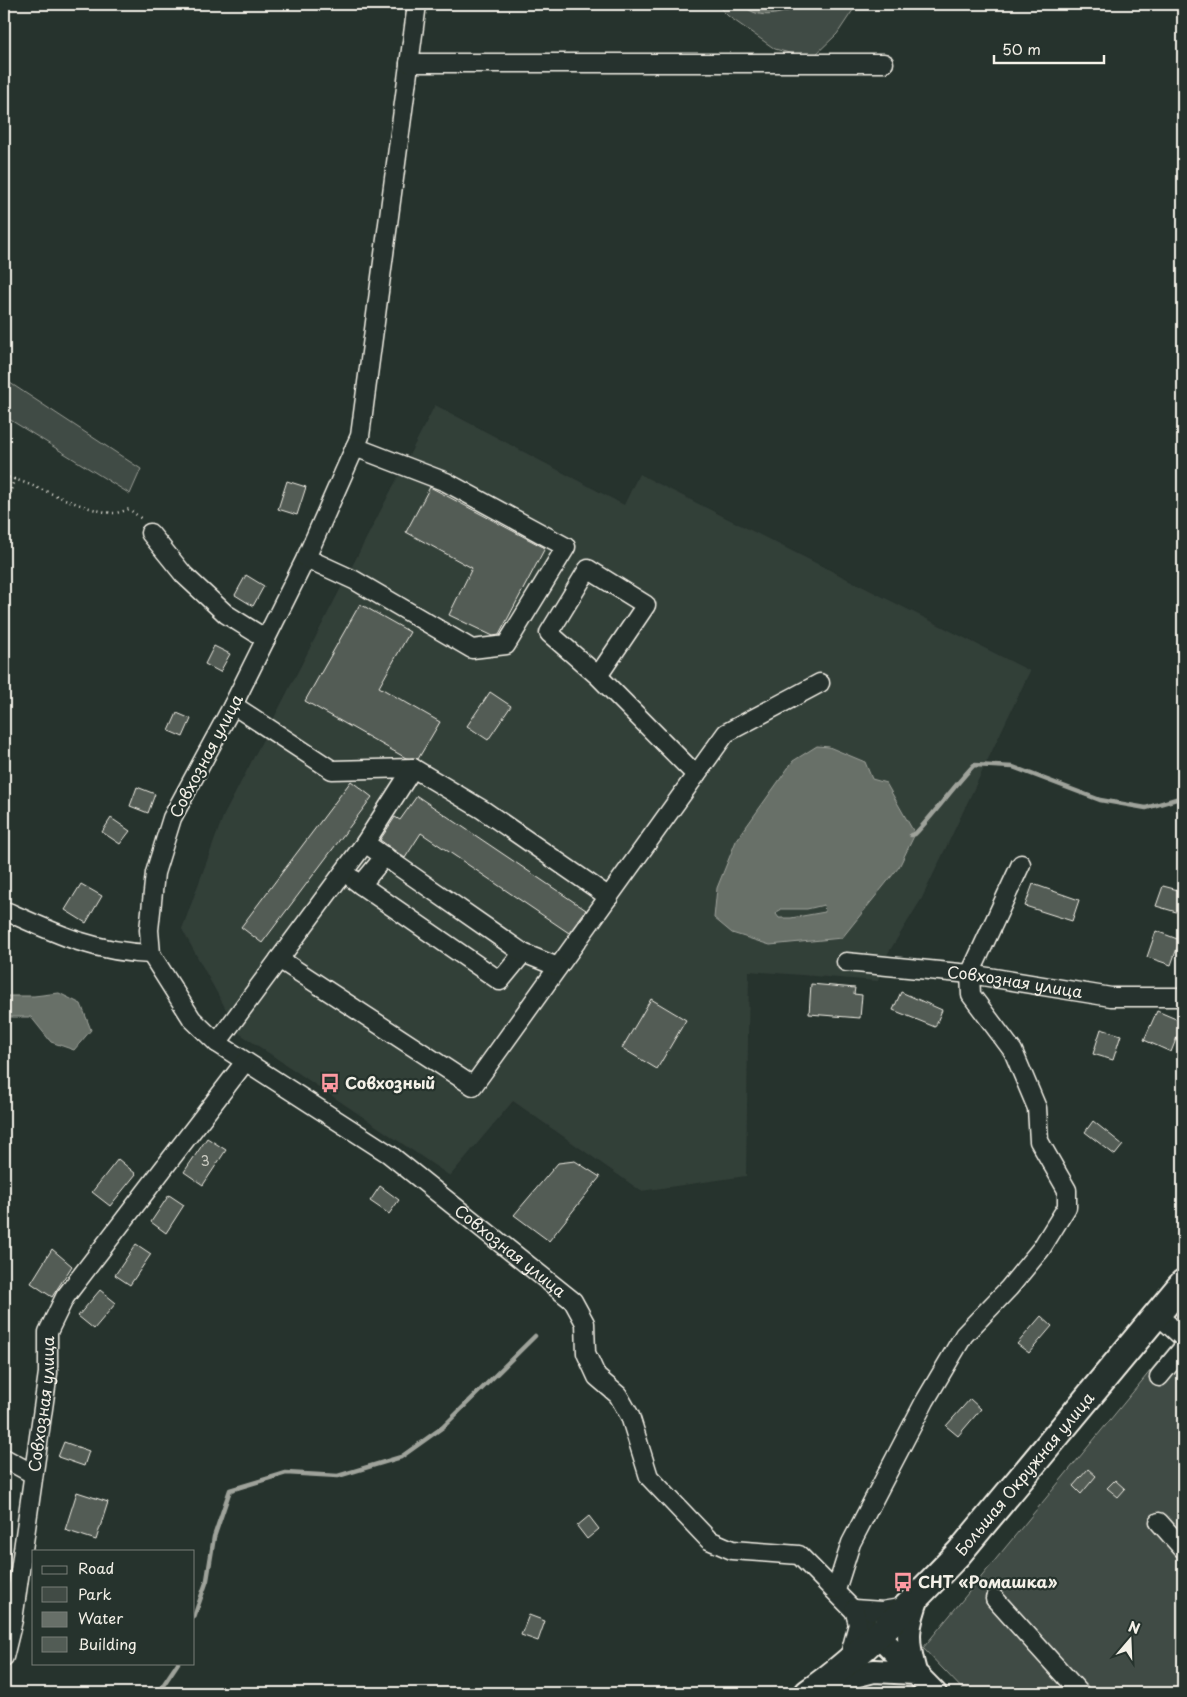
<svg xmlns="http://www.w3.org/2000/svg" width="1187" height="1697" viewBox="0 0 1187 1697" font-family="'Playpen Sans',sans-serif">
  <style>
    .built { fill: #333f39 }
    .green { fill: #414b45; stroke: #9a9e96 }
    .water { fill: #676f68; stroke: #9fa39b; fill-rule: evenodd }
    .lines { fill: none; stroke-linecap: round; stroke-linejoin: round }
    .stream { stroke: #9fa39b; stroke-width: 4.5 }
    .building { fill: #525c55; stroke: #f4f1e8 }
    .minor-casing { stroke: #f4f1e8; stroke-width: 21 }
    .major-casing { stroke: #f4f1e8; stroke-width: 26 }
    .highway-casing { stroke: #f4f1e8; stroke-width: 30 }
    .path { stroke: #f4f1e8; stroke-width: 2.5; stroke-dasharray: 1 4; stroke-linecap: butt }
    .minor { stroke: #26332d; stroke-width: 18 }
    .major { stroke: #26332d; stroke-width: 22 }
    .highway { stroke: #26332d; stroke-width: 26 }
    .labels { text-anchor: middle; stroke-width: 4.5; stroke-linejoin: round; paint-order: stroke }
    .number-label { font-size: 14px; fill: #ccccc3 }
    .street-label { font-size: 16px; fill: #f4f1e8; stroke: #26332d }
    .poi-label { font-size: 16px; font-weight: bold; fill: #f4f1e8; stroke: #26332d; text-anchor: start }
  </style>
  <rect width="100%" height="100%" fill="#26332d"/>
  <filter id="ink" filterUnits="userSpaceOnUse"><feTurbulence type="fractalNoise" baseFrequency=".02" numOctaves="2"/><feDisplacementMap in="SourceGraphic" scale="10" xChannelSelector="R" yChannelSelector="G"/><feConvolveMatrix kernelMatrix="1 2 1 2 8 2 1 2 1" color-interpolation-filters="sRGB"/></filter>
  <g filter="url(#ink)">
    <!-- built -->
    <path class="built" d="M435,405l189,100 15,-31 391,197 -108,227 -38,62 -6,21 -129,-10 -3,205 -105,15 -128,-90 -63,75 -211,-143 -57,-104 41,-112z"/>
    <!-- green -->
    <path class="green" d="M716,4h141l-20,30 -26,25 -36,-10 -47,-33z
      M4,379l137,90 -11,25 -126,-78z
      M1183,1331v362h-217l-43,-45z"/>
    <!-- water -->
    <path class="water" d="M741,4h52l2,5c-21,6 -36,11 -54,-5z
      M817,746l12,1 36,15 7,17 14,4 29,51 -16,33 -57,71 -72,7 -38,-12 -18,-15 3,-30 19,-47 57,-80zM824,905l1,7 -34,6h-12l-3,-4 4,-5h27z
      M59,993l22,11 10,26 -17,20 -23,-8 -20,-25h-27v-21h30z"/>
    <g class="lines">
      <!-- stream -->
      <path class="stream" d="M911,835l4,-1c21,-22 38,-47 59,-69l39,2 87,33 46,8 37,-11
        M194,1617l13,-37 7,-43 16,-47 56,-17 52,3 63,-19 42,-30 92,-91
        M158,1693l20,-30"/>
    </g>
    <!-- building -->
    <path class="building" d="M287,481l19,6 -9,28 -19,-6z
      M430,487l115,61 -46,87 -6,1 -44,-21 23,-47 -66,-36z
      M246,575l18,11 -11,20 -18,-11z
      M360,604l50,28 -31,55 61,35 -22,37 -12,-1 -101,-57z
      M214,646l16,8 -10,18 -15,-8z
      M490,692l21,14 -23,34 -21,-14z
      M177,713l14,6 -8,18 -14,-6z
      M351,781l21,16 -110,146 -21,-16z
      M137,787l18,7 -7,19 -18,-7z
      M417,796l169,114 -17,23 -148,-100 -16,25 -25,-18 15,-23 5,3z
      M111,818l19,13 -10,13 -18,-12z
      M81,884l21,12 -16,27 -21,-13z
      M1033,884l46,16 -7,21 -47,-15z
      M1163,886l19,5 -2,6 3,1v16l-27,-8z
      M1156,931l24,9 -9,25 -24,-8z
      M811,984l44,4 -1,6 8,1 -2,23 -51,-4z
      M901,992l41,18 -7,17 -42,-17z
      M651,999l35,21 -29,49 -35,-21z
      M1157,1011l26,11 -12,30 -27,-12z
      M1101,1029l20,6 -8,25 -20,-6z
      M1093,1121l30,24 -8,10 -30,-23z
      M207,1138l19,12 -23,35 -19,-13z
      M118,1159l18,15 -26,32 -18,-14z
      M575,1161l25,16 -51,64 -35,-26 44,-52z
      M380,1186l19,14 -10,14 -19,-13z
      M169,1195l15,10 -18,28 -15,-11z
      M136,1244l15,10 -21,31 -15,-10z
      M52,1249l20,17 -20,31 -21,-14z
      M100,1290l16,13 -22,26 -16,-13z
      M1041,1316l11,10 -23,27 -12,-9z
      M970,1399l11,10 -23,27 -12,-10z
      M64,1442l25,9 -5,15 -26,-9z
      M1088,1469l8,7 -15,18 -8,-8z
      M1115,1480l10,9 -7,8 -11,-9z
      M77,1492l31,10 -12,38 -31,-10z
      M589,1516l10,13 -12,10 -10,-13z
      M529,1615l16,6 -7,20 -17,-6z"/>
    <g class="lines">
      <defs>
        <g id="minor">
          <path id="s1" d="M417,4l-57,432 -54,122 -73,147 -61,113 -17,55 -6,57 2,24 41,65 25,24 172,111 184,147 12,22 1,30 11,24 21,18 12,21 19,61 60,63 23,10 67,5 78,79"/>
          <path d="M409,63h475"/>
          <path d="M150,533l34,42 42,39 40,25"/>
          <path d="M306,558l48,22 118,69 34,-4 60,-98 -120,-65 -91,-35"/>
          <path d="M598,676l-49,-43 39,-64 58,36 -48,71 98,99"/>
          <path d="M233,705l99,65 81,-2"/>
          <path d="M365,843l48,-75 70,42 126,87"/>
          <path d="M353,879l8,6 24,-29"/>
          <path d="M361,885l139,96 23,-28"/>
          <path d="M8,912c51,23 87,40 143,42"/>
          <path d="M279,959l194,127 253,-353 94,-50"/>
          <path id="s2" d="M846,962l124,12 141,23h72"/>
          <path d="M217,1043l148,-200 158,110 35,14"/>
          <path d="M1158,1315l25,23"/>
          <path d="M1159,1377l24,-29"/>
          <path d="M4,1458l29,16"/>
          <path d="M1159,1522l24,27"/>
          <path d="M836,1590l15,-47 74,-142 39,-66 45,-47 32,-39 26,-42v-17l-28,-49 -2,-33 -24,-57 -42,-56 -1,-21 51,-110"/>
          <path d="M995,1599l85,94"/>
          <path d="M854,1609l28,2 24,-4"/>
          <path id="s3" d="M4,1657l9,-37 35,-247v-41l17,-35 180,-235"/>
          <path d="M849,1658l9,-34 -4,-15"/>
        </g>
        <path id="major" d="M877,1634l58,59
          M915,1672c-9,-33 -8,-46 4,-77
          M823,1684l51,-13 41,2"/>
        <g id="highway">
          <path id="s4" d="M808,1693c55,-39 104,-91 151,-140l224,-270"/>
        </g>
      </defs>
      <!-- minor casing -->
      <use href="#minor" class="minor-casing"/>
      <!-- major casing -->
      <use href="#major" class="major-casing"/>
      <!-- highway casing -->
      <use href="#highway" class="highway-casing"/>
      <!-- path -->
      <path class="path" d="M4,476l10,3 -8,31 -2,20
        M14,479c29,9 70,32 100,34 4,0 10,-2 15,-4l14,11"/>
      <!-- minor -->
      <use href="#minor" class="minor"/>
      <!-- major -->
      <use href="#major" class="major"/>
      <!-- highway -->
      <use href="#highway" class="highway"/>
    </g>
  </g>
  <!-- icons -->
  <defs>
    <symbol id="bus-bare" viewBox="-9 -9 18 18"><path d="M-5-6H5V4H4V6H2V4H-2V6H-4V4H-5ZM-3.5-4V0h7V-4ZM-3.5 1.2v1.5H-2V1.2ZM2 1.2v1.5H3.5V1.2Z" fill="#ff9aa2" stroke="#26332d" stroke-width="2.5" paint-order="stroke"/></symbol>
  </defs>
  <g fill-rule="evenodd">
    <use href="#bus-bare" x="316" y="1069" width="28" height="28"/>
    <use href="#bus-bare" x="889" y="1568" width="28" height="28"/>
  </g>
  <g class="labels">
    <!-- number labels -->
    <g class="number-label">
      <text x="205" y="1166">3</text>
    </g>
    <!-- street labels -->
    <g class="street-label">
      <text transform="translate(206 756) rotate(-62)" y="6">Совхозная улица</text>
      <text dy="6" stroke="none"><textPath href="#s2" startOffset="170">Совхозная улица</textPath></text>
      <text dy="6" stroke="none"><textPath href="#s1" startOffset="1472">Совхозная улица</textPath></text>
      <text dy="6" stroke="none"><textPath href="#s3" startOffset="256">Совхозная улица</textPath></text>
      <text dy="6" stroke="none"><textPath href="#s4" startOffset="309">Большая Окружная улица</textPath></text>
    </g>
    <!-- poi labels -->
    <g class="poi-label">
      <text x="345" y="1089">Совхозный</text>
      <text x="918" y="1588">СНТ «Ромашка»</text>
    </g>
  </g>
  <!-- margin -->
  <rect width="1187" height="1697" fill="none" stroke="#26332d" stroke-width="20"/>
  <rect x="10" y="10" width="1167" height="1677" fill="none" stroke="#f4f1e8" stroke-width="2" filter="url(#ink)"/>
  <!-- legend -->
  <rect x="32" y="1550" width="162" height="115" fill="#26332d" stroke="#787f78"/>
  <rect x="42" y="1566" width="25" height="8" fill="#26332d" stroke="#787f78"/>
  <text x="78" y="1574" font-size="15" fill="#f4f1e8">Road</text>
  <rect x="42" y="1587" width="25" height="15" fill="#414b45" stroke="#787f78"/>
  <text x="78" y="1600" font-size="15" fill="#f4f1e8">Park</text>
  <rect x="42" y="1612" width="25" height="15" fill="#676f68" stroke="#787f78"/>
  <text x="78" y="1624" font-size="15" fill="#f4f1e8">Water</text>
  <rect x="42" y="1637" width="25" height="15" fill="#525c55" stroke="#787f78"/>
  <text x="78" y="1650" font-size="15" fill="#f4f1e8">Building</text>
  <!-- north arrow -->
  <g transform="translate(1130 1640) rotate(19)" stroke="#26332d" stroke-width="4" paint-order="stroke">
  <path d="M0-4L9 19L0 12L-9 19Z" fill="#f4f1e8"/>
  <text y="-8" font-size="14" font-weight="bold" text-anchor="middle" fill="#f4f1e8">N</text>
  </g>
  <!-- scale -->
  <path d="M994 55v8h110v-8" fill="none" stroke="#f4f1e8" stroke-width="2.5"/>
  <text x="1002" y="55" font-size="15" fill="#f4f1e8" stroke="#26332d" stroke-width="4" paint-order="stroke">50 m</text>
</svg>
